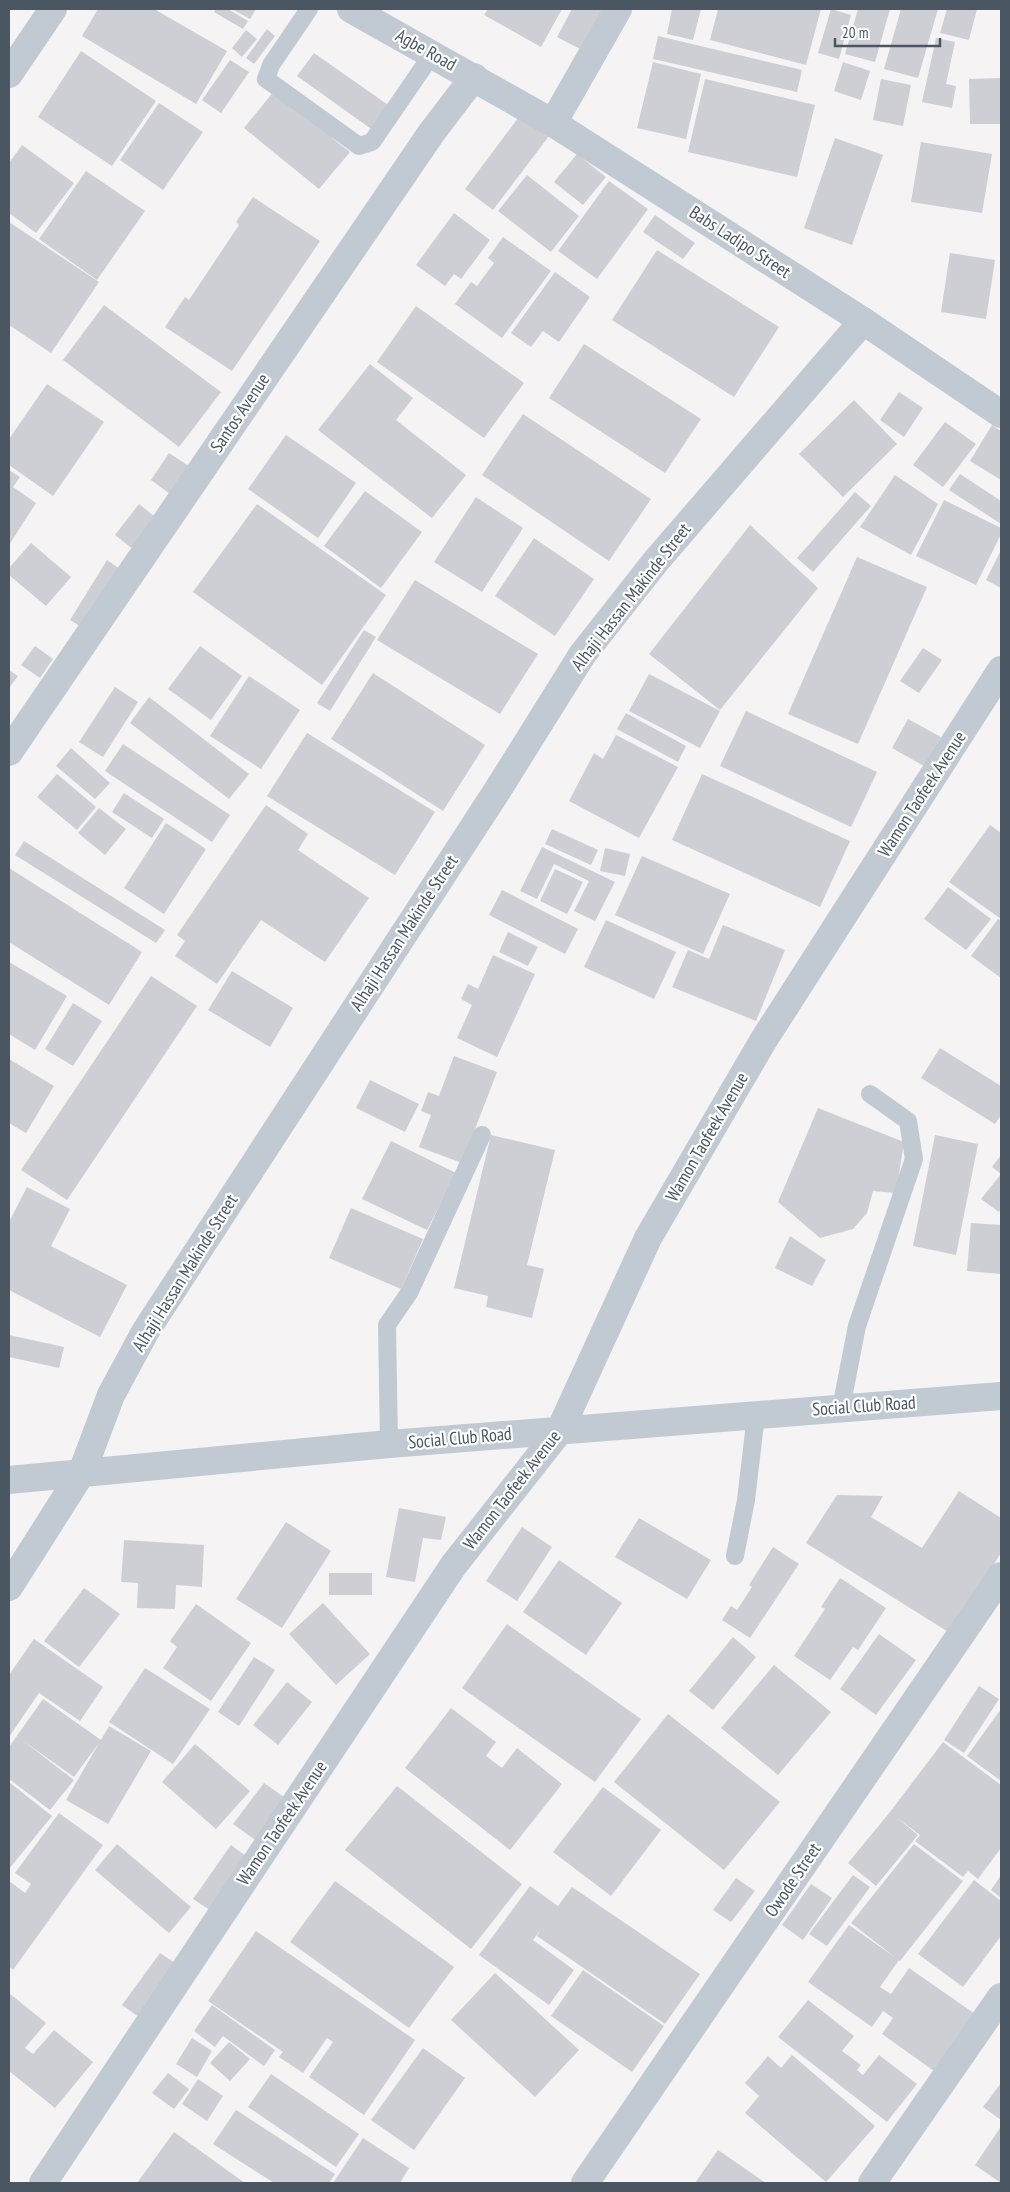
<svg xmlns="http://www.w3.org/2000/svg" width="1010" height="2192" viewBox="0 0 1010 2192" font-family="'PT Sans Narrow',sans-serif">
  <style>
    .building { fill: #cdcfd5 }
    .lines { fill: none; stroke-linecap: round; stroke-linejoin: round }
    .service { stroke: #c1cad2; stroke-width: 18 }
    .minor { stroke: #c1cad2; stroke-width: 28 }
    .tertiary { stroke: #c1cad2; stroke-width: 28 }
    .labels { text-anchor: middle; stroke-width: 4.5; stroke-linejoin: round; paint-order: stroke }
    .street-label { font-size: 18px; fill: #4a5661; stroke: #fff }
  </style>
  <rect width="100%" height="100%" fill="#f5f3f3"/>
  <!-- building -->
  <path class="building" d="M98,9h56l73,42 -31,53 -114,-68z
    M216,9h12l20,12 -5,8 -29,-17z
    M232,9h24l-6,10z
    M488,9h74l-21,38 -57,-32z
    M572,9h37l-23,43 -29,-15z
    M672,9h29l-8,31 -26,-6z
    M718,9h103l-15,56 -96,-25z
    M831,9l20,6 -12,44 -21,-6z
    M858,9h32l-15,53 -30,-8z
    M901,9h37l-20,69 -34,-9z
    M947,9h30l-8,31 -29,-7z
    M267,29l8,7 -21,28 -8,-6z
    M246,30l11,9 -15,18 -10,-9z
    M658,36l144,34 -5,22 -144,-33z
    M936,38l19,4 -9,42 10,2 -4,22 -30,-6z
    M81,51l75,50 -44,65 -74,-49z
    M314,53l77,54 -17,24 -77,-55z
    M230,60l19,12 -28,41 -19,-13z
    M653,62l48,12 -15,65 -49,-11z
    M843,62l27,9 -9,29 -27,-9z
    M1001,78v46h-31l-1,-45z
    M705,79l110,26 -18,72 -109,-25z
    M881,79l30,6 -8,41 -30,-6z
    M274,91l61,42 -3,5 18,14 -31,37 -75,-61z
    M159,103l44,29 -40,58 -43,-30z
    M521,114l28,22 -56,74 -28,-21z
    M835,138l48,17 -31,90 -48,-17z
    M921,142l71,12 -10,59 -71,-11z
    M22,145l52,38 -38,50 -27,-20v-50z
    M577,154l29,23 -23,28 -29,-23z
    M86,171l59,40 -48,69 -58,-41z
    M527,175l52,41 -28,36 -53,-41z
    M609,181l39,28 -51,70 -39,-28z
    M253,197l67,44 -88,130 -67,-44 20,-30 4,3 50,-75 -3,-3z
    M454,213l36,27 -29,39 -7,-5 -9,12 -29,-21z
    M655,215l40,28 -12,16 -40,-27z
    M9,222l90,60 -48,71 -42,-28z
    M503,237l48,34 -49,67 -47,-34 16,-22 6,4 17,-23 -6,-5z
    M657,250l122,77 -45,70 -122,-77z
    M950,253l45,7 -9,59 -45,-7z
    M555,272l35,25 -31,45 -16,-11 -12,16 -20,-14z
    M104,305l117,87 -42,55 -116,-87z
    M416,306l108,77 -40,55 -107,-76z
    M584,344l117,75 -36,54 -116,-75z
    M370,364l43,34 -17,22 70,55 -34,43 -114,-88z
    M47,384l57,38 -51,74 -44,-31v-26z
    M899,392l24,16 -19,29 -24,-17z
    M854,400l43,44 -54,53 -44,-43z
    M523,414l128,85 -42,62 -127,-86z
    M945,422l31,22 -33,43 -30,-22z
    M992,425l9,6v49l-31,-19z
    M286,435l70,48 -38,55 -70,-49z
    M169,453l20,13 -19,28 -19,-14z
    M9,470l11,7 -7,10 23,16 -27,42z
    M960,474l41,27v23l-52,-34z
    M895,475l43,29 -27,51 -51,-28z
    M365,491l57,41 -41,56 -57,-42z
    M855,492l16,14 -58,66 -16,-14z
    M476,497l47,31 -41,64 -48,-30z
    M944,500l57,28v6l-25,51 -60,-29z
    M139,504l20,16 -25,30 -19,-15z
    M257,504l129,91 -64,90 -129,-93z
    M750,525l68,63 -98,122 -71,-56z
    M534,538l60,41 -39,57 -60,-40z
    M31,543l40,34 -25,29 -37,-31v-7z
    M1001,550v38l-15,-8z
    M857,557l70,30 -69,157 -70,-30z
    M107,560l13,9 -37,59 -13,-8z
    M415,580l123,74 -38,60 -123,-74z
    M364,630l12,7 -46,74 -13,-8z
    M35,646l18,13 -13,19 -19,-13z
    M200,646l42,30 -31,44 -43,-31z
    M923,648l19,12 -23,33 -19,-12z
    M9,670l9,6 -9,12z
    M373,673l112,72 -42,66 -112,-72z
    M649,674l71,37 -20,37 -71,-37z
    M249,676l51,34 -39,59 -51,-33z
    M115,687l23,15 -35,55 -24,-15z
    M149,697l100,77 -20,25 -99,-76z
    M746,711l131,61 -26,55 -131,-61z
    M626,713l60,33 -8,16 -61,-33z
    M908,719l33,18 -17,29 -32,-18z
    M307,733l128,79 -40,63 -128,-79z
    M616,735l62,32 -39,71 -70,-37 25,-48 9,6z
    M123,744l107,71 -18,27 -107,-71z
    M71,748l39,35 -15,16 -39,-33z
    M57,774l39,33 -19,23 -40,-33z
    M702,774l148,67 -30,66 -148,-67z
    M124,793l40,26 -12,19 -40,-26z
    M266,805l42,29 -10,16 71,48 -44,64 -64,-42 -44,64 -42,-28 10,-15 -8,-6z
    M99,808l27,21 -21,26 -27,-22z
    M166,823l40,26 -42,65 -40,-26z
    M990,825l11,8v86l-52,-37z
    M552,829l46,21 -7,15 -46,-21z
    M24,841l141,89 -9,13 -141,-88z
    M542,847l73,35 -20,39 -21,-10 15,-30 -35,-17 -17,35 -17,-8z
    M605,848l25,6 -5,22 -25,-5z
    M642,856l88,38 -27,60 -88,-39z
    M9,868l133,84 -33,53 -100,-63z
    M555,869l28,13 -16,32 -27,-13z
    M948,887l43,32 -25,31 -42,-31z
    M502,890l76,39 -13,25 -76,-39z
    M998,919l3,2v57l-30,-22z
    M606,920l70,32 -22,47 -70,-32z
    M723,925l62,25 -29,71 -84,-34 16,-37 21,9z
    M508,932l30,15 -10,19 -29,-14z
    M493,955l42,19 -38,83 -40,-19 15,-33 -11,-6 7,-15 10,5z
    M9,962l58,34 -32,54 -26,-16z
    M232,971l61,37 -23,39 -62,-37z
    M151,976l46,30 -130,194 -46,-30z
    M73,1003l29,18 -29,45 -28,-17z
    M940,1048l61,38v29l-6,9 -74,-46z
    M454,1056l43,16 -35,91 -43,-16 12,-32 -10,-4 7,-19 11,4z
    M9,1059l45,27 -28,47 -17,-10z
    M370,1080l49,24 -14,28 -49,-24z
    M818,1108l86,34 -8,51 -23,-2 -6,22 -14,16 -33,9 -42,-36z
    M491,1135l64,15 -28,115 17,4 -12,49 -46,-11 2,-11 -34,-8z
    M935,1135l43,9 -22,111 -43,-9z
    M391,1141l65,32 -29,57 -65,-31z
    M1001,1155v54l-2,3 -18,-13 20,-25 -9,-7z
    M27,1187l43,22 -19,37 76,39 -27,52 -91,-47v-68z
    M351,1208l72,31 -22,50 -72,-31z
    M971,1223l30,2v49l-34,-3z
    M790,1236l36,24 -14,26 -37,-18z
    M9,1335l55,12 -5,21 -50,-11z
    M959,1491l42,27v35l-51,80 -144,-90 31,-48 46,1 -12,21 51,31z
    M399,1508l47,9 -5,23 -18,-2 -8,44 -29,-5z
    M639,1518l72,42 -24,39 -72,-42z
    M286,1522l45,29 -49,77 -46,-29z
    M522,1527l30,20 -35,54 -31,-20z
    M124,1540l80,5 -2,42 -26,-2 -1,24 -38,-1 1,-25 -17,-1z
    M773,1547l26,17 -49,74 -28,-18 9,-14 6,4 15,-23 -3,-2z
    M559,1560l63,43 -36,52 -63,-43z
    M329,1573h43v22h-43z
    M840,1578l46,30 -28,42 -5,-3 -23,33 -36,-24 31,-47 -4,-2z
    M84,1588l36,26 -41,53 -35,-26z
    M323,1603l47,51 -34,31 -47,-51z
    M196,1604l55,39 -40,58 -48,-33 14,-21 -7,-6z
    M507,1624l134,95 -46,63 -133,-94z
    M879,1634l37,26 -40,55 -36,-26z
    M733,1637l23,20 -43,53 -24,-19z
    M34,1639l69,48 -23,34 -41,-28 -30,44v-62z
    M254,1657l21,13 -36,56 -21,-14z
    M774,1665l57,47 -53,63 -57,-47z
    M145,1668l65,41 -37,55 -64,-42z
    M287,1682l25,20 -34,43 -25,-20z
    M979,1686l20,13 -35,54 -20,-13z
    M43,1699l58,41 8,-14 42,25 -43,73 -42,-24 33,-57 -25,34 -52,-37 52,40 -24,30 -41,-31v-32z
    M451,1708l45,34 -10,14 16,12 15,-20 45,36 -52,66 -105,-82z
    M1001,1709v72l-34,-25z
    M668,1714l112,88 -56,68 -110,-88z
    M943,1742l58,43v63l-23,31 -10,-8 -5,6 -48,-36 5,-6 -24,-18 22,18 -42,51 -28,-23 42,-51z
    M195,1744l55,47 -34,38 -54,-47z
    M9,1782l43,34 -43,53z
    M264,1783l27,19 -30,42 -28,-20z
    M397,1786l125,98 -51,65 -126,-99z
    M603,1787l58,43 -50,66 -58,-44z
    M59,1813l44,32 -90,125 -4,-4v-85l16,12 6,-9 -16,-11z
    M117,1844l74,63 -22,26 -74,-63z
    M914,1844l49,37 -63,80 -49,-38z
    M231,1845l19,14 -37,53 -20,-13z
    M853,1875l17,12 -43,59 -18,-12z
    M1001,1875v23l-10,-8z
    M736,1878l19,13 -24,31 -18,-12z
    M974,1880l27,21v35l-38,51 -45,-33z
    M335,1881l119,86 -45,61 -119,-86z
    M811,1884l21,14 -29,42 -21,-15z
    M530,1886l28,20 14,-19 128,87 -35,50 -128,-88 4,-7 -8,11 41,30 -25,35 -70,-50z
    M849,1925l50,35 -19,27 11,7 18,-26 66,46 -41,57 -52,-37 11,-16 -10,-7 -11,16 -64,-45z
    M256,1931l159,109 -51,75 -55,-38 24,-35 -6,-4 -24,35 -24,-16 4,-5 -75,-51z
    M160,1953l24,16 -38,53 -24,-17z
    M583,1970l81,56 -32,46 -81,-56z
    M495,1973l84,77 -44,47 -84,-77z
    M9,1993l37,30 -21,25 8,6 21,-24 39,32 -38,46 -46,-37z
    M808,2000l46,36 -12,15 19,14 -4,5 6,5 16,-20 38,29 -30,38 -109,-85z
    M212,2005l63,45 -11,16 -41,-30 -8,11 -21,-16z
    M192,2038l20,13 -15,26 -21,-13z
    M229,2042l21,17 -20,22 -20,-18z
    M423,2048l42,30 -51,72 -43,-30z
    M792,2055l83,71 -49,56 -81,-69 14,-17 -14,-13 23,-27 13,12z
    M168,2073l21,16 -15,20 -22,-16z
    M271,2074l88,60 -23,33 -88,-60z
    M198,2079l25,17 -16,25 -25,-17z
    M1001,2083v37l-18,-13z
    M236,2110l99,64 -6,9h-55l-61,-39z
    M1000,2128l1,1v54l-26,-18z
    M174,2132l71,51h-108z
    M363,2138l46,30 -9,15h-67z
    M718,2150l48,33h-71z"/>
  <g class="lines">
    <!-- service -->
    <path class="service" d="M309,9l-38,56 -5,14 93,67 13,-4 61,-89
      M841,1408l16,-82 57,-167 -6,-38 -38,-27
      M389,1444l-2,-119 22,-32 73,-158
      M735,1556l11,-56 10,-85"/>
    <!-- minor -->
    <path class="minor" d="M9,74l44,-65
      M553,123l65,-114
      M9,752l423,-620 42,-55
      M9,1480l380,-36 612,-48
      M9,1587l73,-115 29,-77 34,-63 352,-541 85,-136 74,-94 207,-240
      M43,2183l410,-617 107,-136 88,-192 115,-197 238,-371
      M585,2183l416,-607
      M872,2183l129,-186"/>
    <!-- tertiary -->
    <path class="tertiary" d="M351,9l202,114 310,198 138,93"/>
  </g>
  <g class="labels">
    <!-- street labels -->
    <g class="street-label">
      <text transform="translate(426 50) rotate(29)" y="6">Agbe Road</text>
      <text transform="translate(740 242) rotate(33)" y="6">Babs Ladipo Street</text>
      <text transform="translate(240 413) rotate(-56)" y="6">Santos Avenue</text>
      <text transform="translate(631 597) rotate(-52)" y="6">Alhaji Hassan Makinde Street</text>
      <text transform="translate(922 794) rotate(-57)" y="6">Wamon Taofeek Avenue</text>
      <text transform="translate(404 933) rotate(-57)" y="6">Alhaji Hassan Makinde Street</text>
      <text transform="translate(707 1137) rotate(-60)" y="6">Wamon Taofeek Avenue</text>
      <text transform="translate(185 1273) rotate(-58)" y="6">Alhaji Hassan Makinde Street</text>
      <text transform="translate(864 1406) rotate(-4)" y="6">Social Club Road</text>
      <text transform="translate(460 1438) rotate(-5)" y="6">Social Club Road</text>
      <text transform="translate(512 1490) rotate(-52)" y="6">Wamon Taofeek Avenue</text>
      <text transform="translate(282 1823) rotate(-56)" y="6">Wamon Taofeek Avenue</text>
      <text transform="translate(793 1880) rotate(-56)" y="6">Owode Street</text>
    </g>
  </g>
  <!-- border -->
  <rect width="1010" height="2192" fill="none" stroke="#4a5661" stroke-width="20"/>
  <!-- scale -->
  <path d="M835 38v8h105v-8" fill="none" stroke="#4a5661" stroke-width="2.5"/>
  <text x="842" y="38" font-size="15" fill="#4a5661" stroke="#ffffff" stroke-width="4" paint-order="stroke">20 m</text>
</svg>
